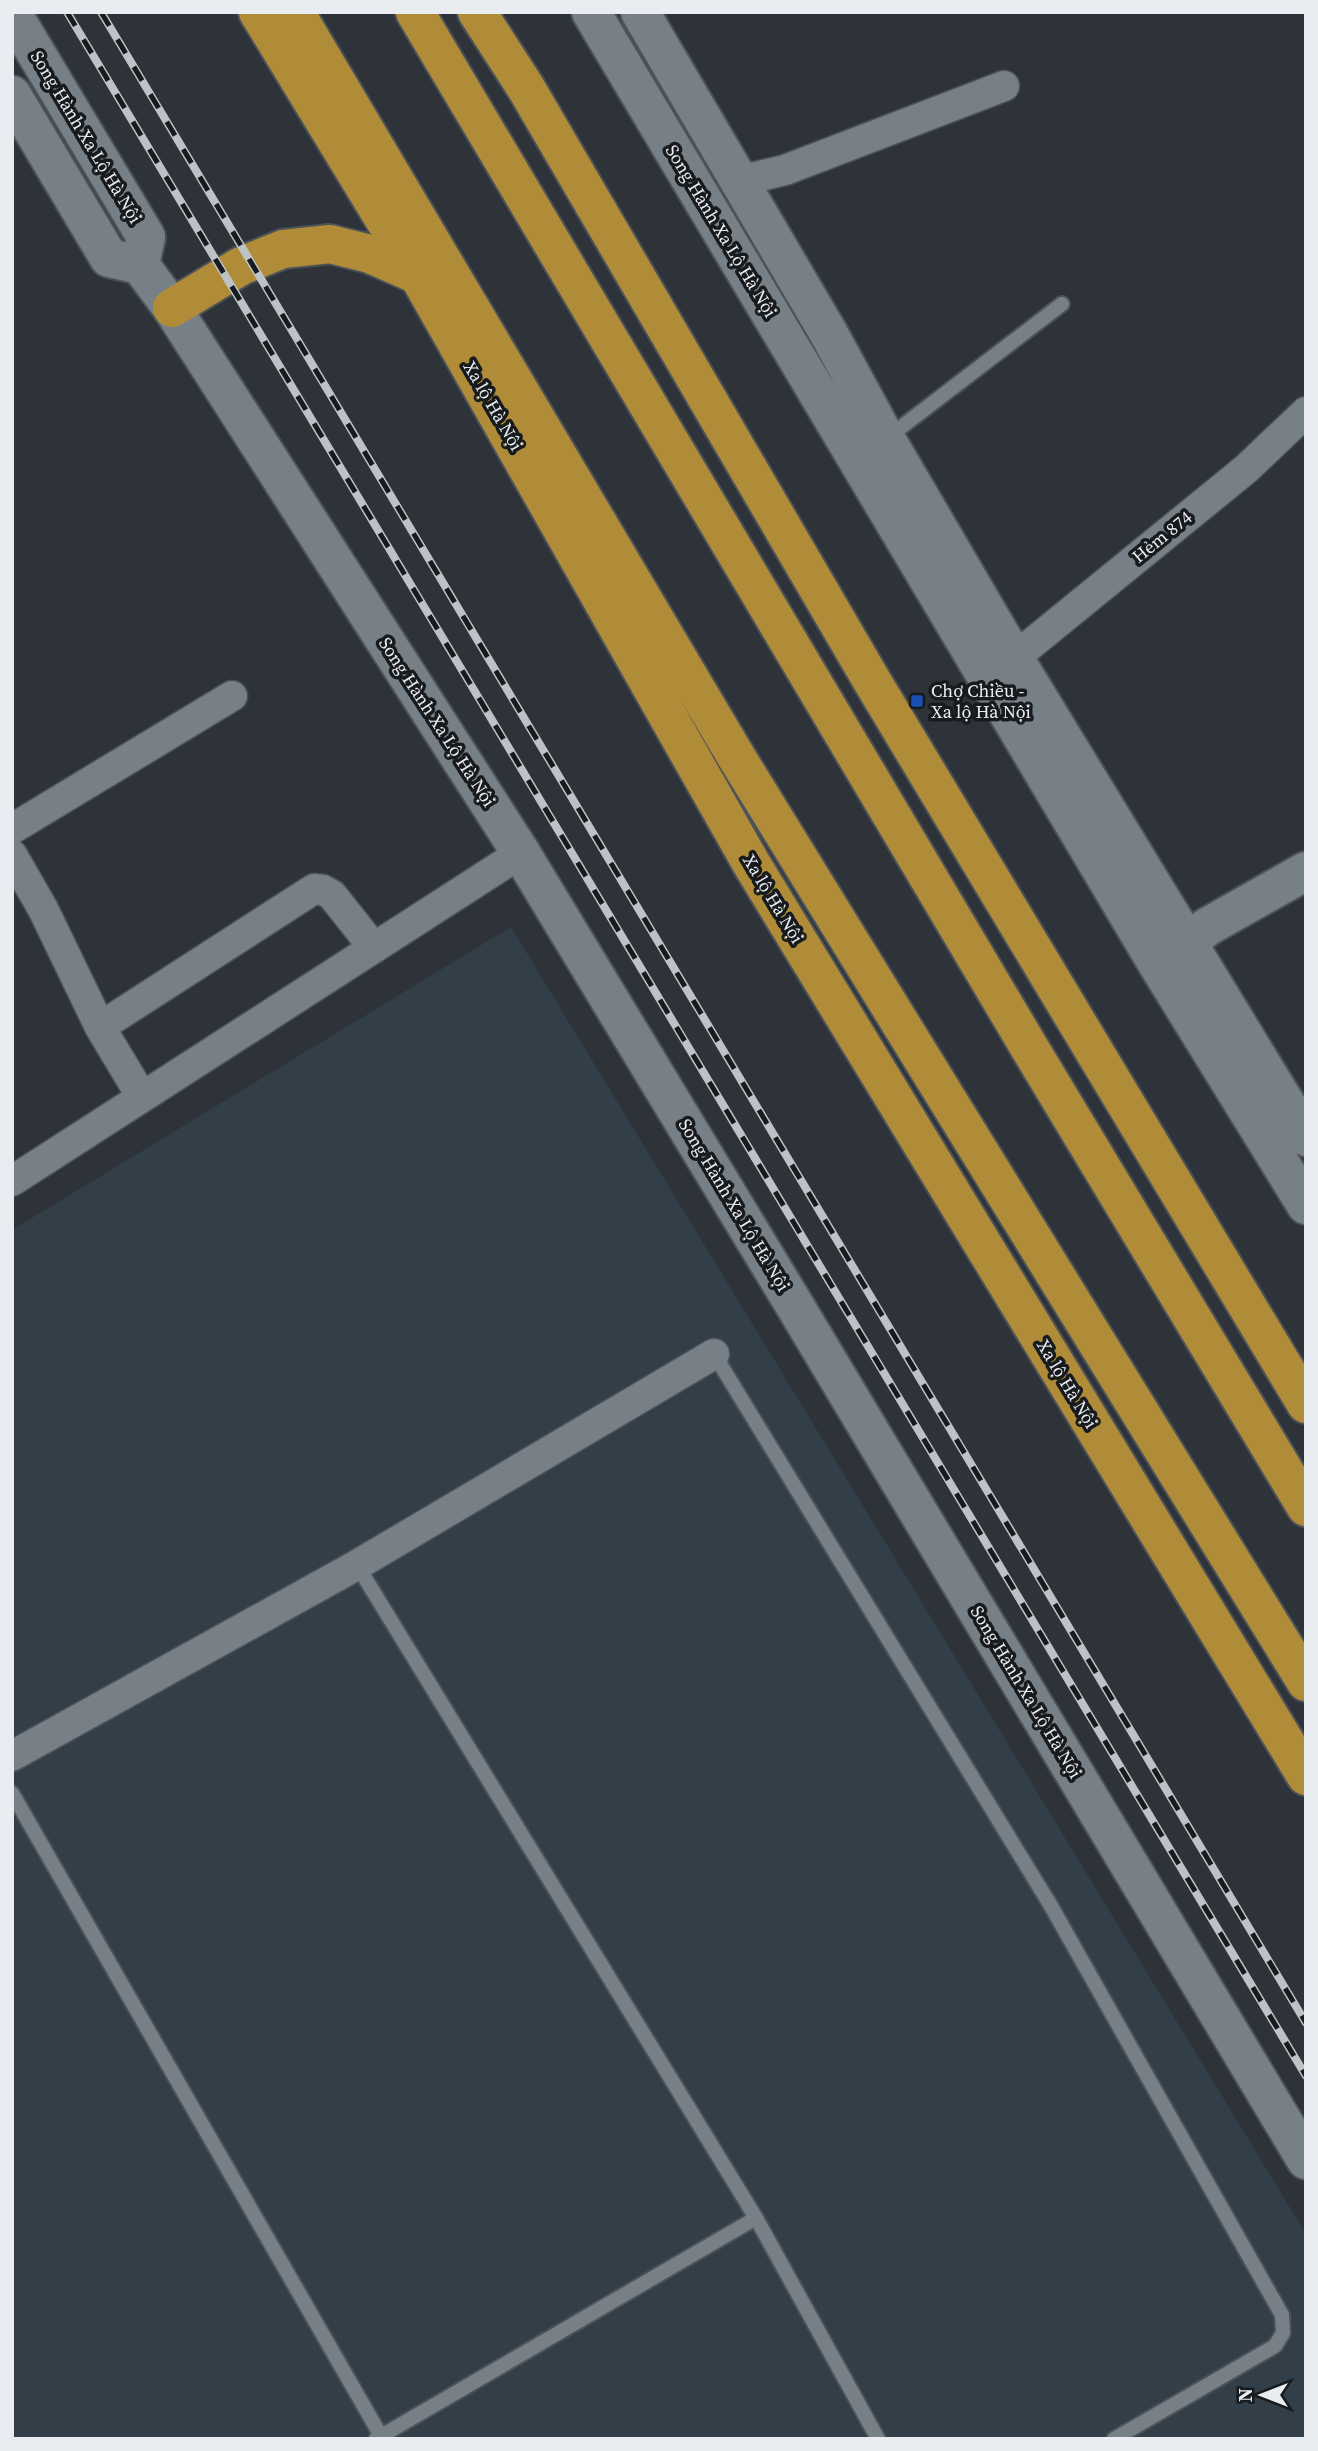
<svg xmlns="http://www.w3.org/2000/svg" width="1318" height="2451" viewBox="0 0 1318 2451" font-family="'Source Serif 4',serif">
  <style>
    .built { fill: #323e48 }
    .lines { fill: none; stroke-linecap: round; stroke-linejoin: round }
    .lane-casing { stroke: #4c5257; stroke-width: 18 }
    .street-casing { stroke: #4c5257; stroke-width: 33 }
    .secondary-casing { stroke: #4c5257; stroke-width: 42 }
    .highway-casing { stroke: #4c5257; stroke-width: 42 }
    .lane { stroke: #788087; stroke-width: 14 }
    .street { stroke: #788087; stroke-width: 30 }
    .secondary { stroke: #788087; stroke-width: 38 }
    .highway { stroke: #b18c38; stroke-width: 38 }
    .rail-casing { stroke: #bdc2c6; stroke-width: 8 }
    .rail { stroke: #181b1d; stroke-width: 5; stroke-dasharray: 16; stroke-linecap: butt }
    .transit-dot { fill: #1a4fb4; stroke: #181b1d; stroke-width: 2.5 }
    .labels { text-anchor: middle; stroke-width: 7; stroke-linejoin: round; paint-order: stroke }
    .street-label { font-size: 18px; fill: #e9edf1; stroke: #181b1d }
    .poi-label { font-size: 18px; fill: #e9edf1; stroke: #181b1d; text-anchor: start }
  </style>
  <rect width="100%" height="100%" fill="#2d3339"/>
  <!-- built -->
  <path class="built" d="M511,927l795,1307v205h-1294v-1209z"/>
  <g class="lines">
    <defs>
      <path id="lane" d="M887,438l175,-134
        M714,1354l337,552 231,409 1,18 -8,13 -161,93
        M357,1565l399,653 122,221
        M12,1793l369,643
        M376,2439l380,-221"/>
      <path id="street" d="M739,181l46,-11 219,-84
        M1014,658l232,-189 60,-57
        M12,829l220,-133
        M12,855l31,54 57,118
        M142,1097l-42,-70 214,-138 9,1 9,5 42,53
        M12,1181l509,-328
        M12,1756l345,-191 357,-211"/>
      <path id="secondary" d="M591,12l567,953 148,240
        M640,12l189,322 57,105 128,219 292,479
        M12,13l134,224 -6,28
        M12,95l97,163 31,7 32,43 349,545 274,453 511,854
        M1166,959l41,-32 99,-56"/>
      <path id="highway" d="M258,12l160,263 333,588 555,913
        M295,12l442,746 569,924
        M415,12l617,1040 274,455
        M477,12l49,76 346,593 434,723
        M172,308l69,-42 42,-17 47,-5 40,10 48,21"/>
    </defs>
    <!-- lane casing -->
    <use href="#lane" class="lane-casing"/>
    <!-- street casing -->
    <use href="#street" class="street-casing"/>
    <!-- secondary casing -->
    <use href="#secondary" class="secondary-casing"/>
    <!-- highway casing -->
    <use href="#highway" class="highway-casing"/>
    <!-- lane -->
    <use href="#lane" class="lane"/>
    <!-- street -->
    <use href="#street" class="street"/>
    <!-- secondary -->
    <use href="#secondary" class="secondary"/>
    <!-- highway -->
    <use href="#highway" class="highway"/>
    <defs>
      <path id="rail" d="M67,12l1239,2064
        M101,12l1205,2011"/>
    </defs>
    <!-- rail casing -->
    <use href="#rail" class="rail-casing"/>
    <!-- rail -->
    <use href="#rail" class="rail"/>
  </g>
  <!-- markers -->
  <rect class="transit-dot" x="910" y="694" width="14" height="14" rx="3.5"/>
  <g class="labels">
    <!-- street labels -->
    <g class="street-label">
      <text transform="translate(86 137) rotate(59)" y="6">Song Hành Xa Lộ Hà Nội</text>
      <text transform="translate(721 231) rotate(59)" y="6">Song Hành Xa Lộ Hà Nội</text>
      <text transform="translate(493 406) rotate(60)" y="6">Xa lộ Hà Nội</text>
      <text transform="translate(1162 537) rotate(-39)" y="6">Hẻm 874</text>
      <text transform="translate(437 722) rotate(57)" y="6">Song Hành Xa Lộ Hà Nội</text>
      <text transform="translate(773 899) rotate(59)" y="6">Xa lộ Hà Nội</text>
      <text transform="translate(734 1205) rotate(59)" y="6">Song Hành Xa Lộ Hà Nội</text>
      <text transform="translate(1067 1384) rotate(59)" y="6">Xa lộ Hà Nội</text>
      <text transform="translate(1026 1692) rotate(59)" y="6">Song Hành Xa Lộ Hà Nội</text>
    </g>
    <!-- poi labels -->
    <g class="poi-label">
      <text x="931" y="697">Chợ Chiều -<tspan x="931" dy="21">Xa lộ Hà Nội</tspan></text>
    </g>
  </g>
  <!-- border -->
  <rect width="1318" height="2451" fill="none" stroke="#e9edf1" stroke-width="28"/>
  <!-- north arrow -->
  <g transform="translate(1262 2395) rotate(270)" stroke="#181b1d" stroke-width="5" paint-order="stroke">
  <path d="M0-5L12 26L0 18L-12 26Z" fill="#e9edf1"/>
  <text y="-10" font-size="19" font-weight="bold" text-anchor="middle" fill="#e9edf1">N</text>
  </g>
</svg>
